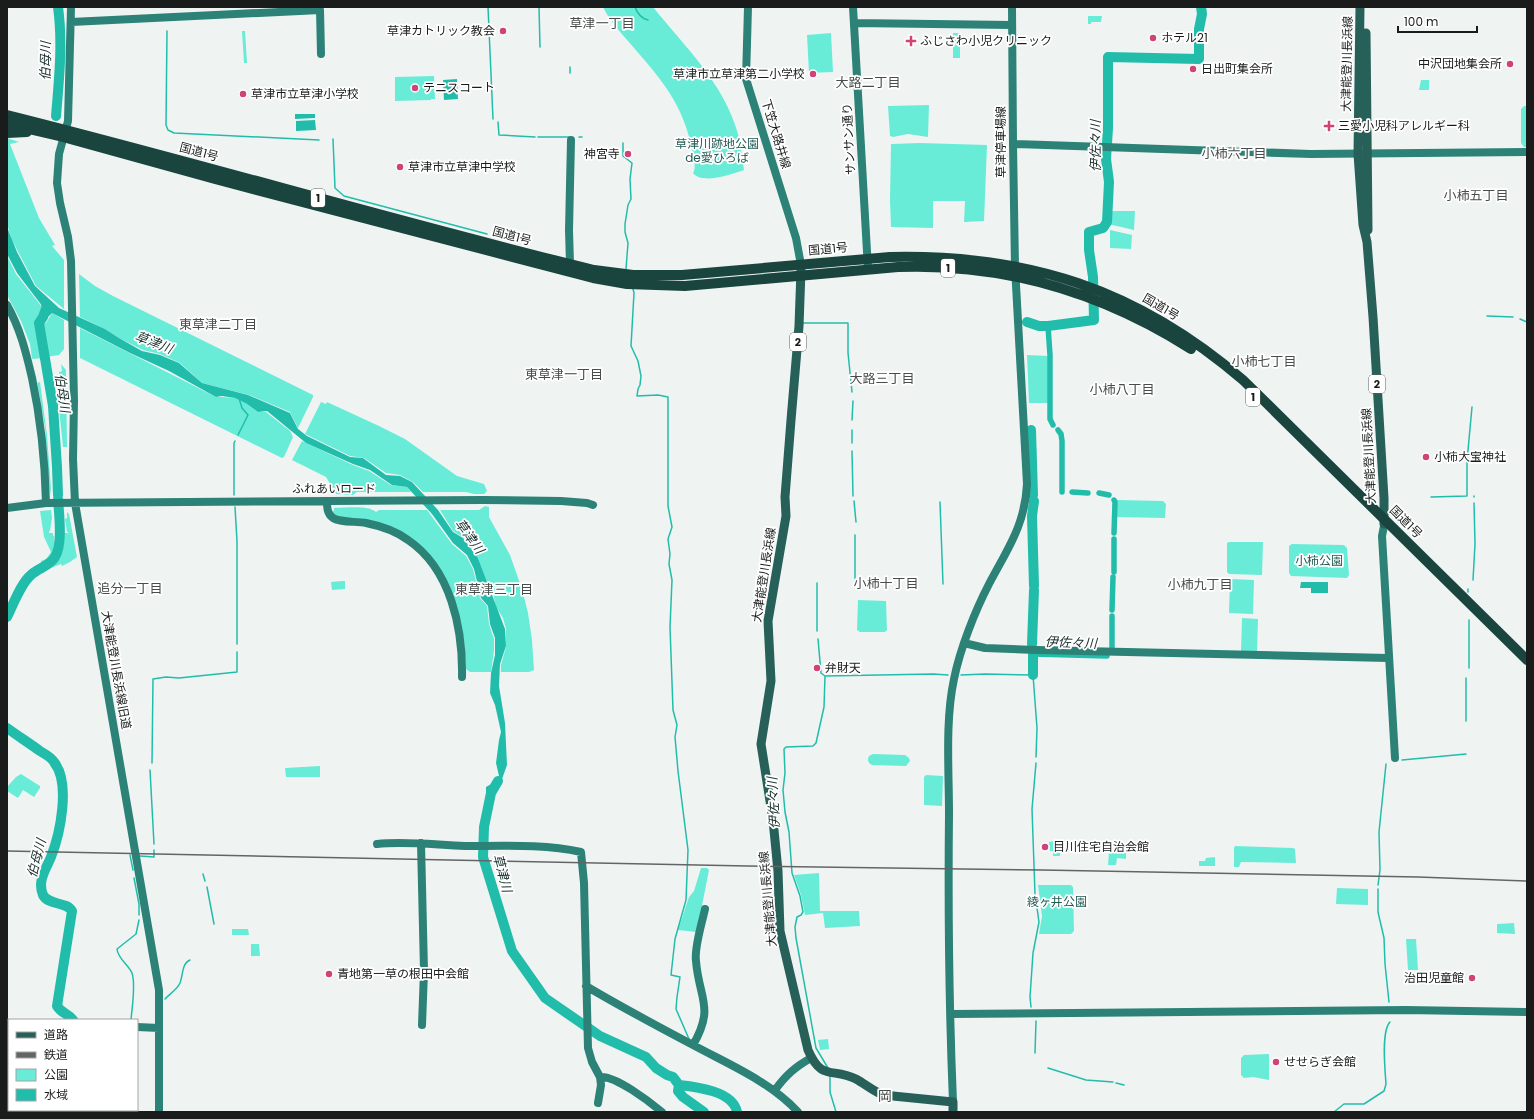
<svg xmlns="http://www.w3.org/2000/svg" width="1534" height="1119" viewBox="0 0 1534 1119" font-family="Poppins,'Noto Sans JP',sans-serif">
  <style>
    .green { fill: #68ecd8 }
    .water { fill: #22bdaa }
    .lines { fill: none; stroke-linecap: round; stroke-linejoin: round }
    .stream { stroke: #22bdaa; stroke-width: 1.5 }
    .canal { stroke: #22bdaa; stroke-width: 5.5 }
    .river { stroke: #22bdaa; stroke-width: 10 }
    .secondary { stroke: #2c8276; stroke-width: 8 }
    .primary { stroke: #266058; stroke-width: 9 }
    .highway { stroke: #1a453f; stroke-width: 10 }
    .rail { stroke: #626565; stroke-width: 1.5 }
    .poi-dot { fill: #cf4376; stroke: #fff; stroke-width: 1.5 }
    .labels { text-anchor: middle; stroke-width: 3.5; stroke-linejoin: round; paint-order: stroke }
    .shield { fill: #fff; stroke: #5f6060; stroke-width: 1 }
    .shield-label { font-size: 11px; font-weight: bold; fill: #1a1c1c }
    .poi-label { font-size: 12px; fill: #1a1c1c; stroke: #fff; text-anchor: start }
    .street-label { font-size: 12px; fill: #1a1c1c; stroke: #fff }
    .park-label { font-size: 12px; fill: #225b53; stroke: #fff }
    .neighbourhood-label { font-size: 13px; fill: #484c4b; stroke: #fff }
    .water-label { font-size: 13px; font-style: italic; fill: #172e2b; stroke: #fff }
    .quarter-label { font-size: 14px; fill: #484c4b; stroke: #fff }
  </style>
  <rect width="100%" height="100%" fill="#eff4f3"/>
  <!-- green -->
  <path class="green" d="M603,7h50c32,40 71,76 85,127 3,11 4,24 6,36 -12,4 -42,15 -51,3 4,-6 0,-16 -1,-23 -8,-44 -30,-70 -58,-102 -11,-13 -24,-26 -31,-41z
    M1088,16h14l-1,6h-10v2h-3z
    M242,31h3l2,32h-3z
    M831,33l2,39 -24,1 -2,-38z
    M953,33h7v25h-7z
    M434,76l1,23h-4v1l-36,1v-24z
    M1421,80h8v10h-10z
    M929,105l-1,32 -20,-3 -15,3 -3,-1 -2,-30z
    M1524,106h3v41h-3l-3,-4v-34z
    M7,138l12,4 -9,2 29,74 16,27 -3,1 12,14v49l-28,-23 -24,-46 -5,-16z
    M920,143l67,2 -3,76 -20,1 1,-21h-32v27l-42,-1 -1,-27 1,-56z
    M1109,211h26l-1,19 -26,-6z
    M1110,230l22,5 -1,14 -21,-1z
    M7,256l9,18 26,33v10l-5,5 6,36 -10,1 -1,-1 -2,-14 -9,-23 -14,-26z
    M79,274l16,12 18,10 200,99v2l-15,31 -8,-16 -41,-17 -47,-12 -22,-20 -20,-9 -17,-4 -24,-12 -14,-9 -25,-12z
    M52,313l12,7v29l-5,6 -13,2v-12l-4,-15 1,-6 3,-1z
    M80,328l136,69h6l13,1 12,6 11,8h8l24,19 3,6 -9,20 -2,1 -202,-100z
    M1027,355l22,1v47h-20z
    M61,364l5,6 1,77h-4l-7,-68 7,-1 -3,-1 -1,-5 3,-1z
    M35,370l2,13 3,-1 7,53 4,54 -1,7 -5,-69z
    M321,402l5,2 1,-2 52,24 26,13 52,37 27,8 3,7 -3,3h-10l-8,-2h-43l-10,-10 -13,-7 -14,-2 -22,-15 -14,-2 -45,-22z
    M302,441l51,24 16,6 22,14 16,2 4,5h-54l-4,3 -17,-1 -10,-17 -34,-17z
    M1117,500l46,1 3,3 -1,14 -49,-1z
    M485,506l4,1v10l21,38 12,34 6,24 4,27 2,30 -5,2h-28v-7l5,-18v-18l-3,-11 -7,-11 -3,-14 -4,-6 -11,-29 -13,-19 -12,-8 -13,-21h39z
    M334,508c10,0 35,-3 42,4l3,-2h48l25,34 14,12 7,13 7,29 7,8 2,18 5,15v12l-3,21h-21l-4,-3 -2,-28 -4,-21 -34,-69 -16,-14 -73,-21 -3,-2 -2,-3h2z
    M51,510l1,8 -2,13h-1v2h4v3h1c0,15 0,20 -13,29v-4l5,-2 5,-7 -7,-15 -4,-26z
    M67,512l2,2 8,43 -7,5 -8,4 -1,-2 -10,4c12,-9 11,-21 12,-35h6l-2,-1 -2,-13 2,-1z
    M1229,542h34l-1,33 -33,-1 -2,-2v-29z
    M1292,544l52,1 3,3 2,27 -2,3 -56,-2 -2,-3v-27z
    M1230,579l24,1 -1,34 -24,-1z
    M342,581h3v8l-13,1 -1,-8z
    M858,600l28,1 1,29 -2,2h-25l-3,-2z
    M1242,618l16,1 -1,33 -16,-1z
    M873,754l32,1 4,3 1,3 -4,5 -34,-1c-4,-2 -5,-5 -3,-9z
    M320,766v11h-34l-1,-9z
    M21,774l19,12v2l-6,9 -11,-7 -5,8 -11,-7v-4l9,-10z
    M926,775l17,1 -1,30 -18,-1v-28z
    M1060,840v16h-7v-5h-3l-1,-9z
    M1235,846l58,2 2,1 1,14 -55,-1 -2,5h-5v-19z
    M1109,851h17v8l-9,-1 -1,7h-8z
    M1215,857v9h-16v-5h6l1,-3z
    M701,868h6l2,2 -12,61 -1,1 -18,-2 11,-33 5,-6z
    M819,873l1,38h39l1,15 -35,2 -2,-15 -18,2 -4,-20 -7,-20z
    M1038,885h33l2,2 1,44 -3,3h-32l3,-18z
    M1337,888l31,1v16l-32,-1z
    M1514,923l1,11 -18,-1v-9z
    M232,929h16l1,6h-17z
    M1406,939h10l2,31h-10z
    M251,944h8l1,12h-9z
    M828,1039l1,10 -9,1 -2,-10z
    M1269,1054v26l-16,-3 -9,1 -3,-3v-17l3,-3z"/>
  <!-- water -->
  <path class="water" d="M457,79l1,20 -14,1 -1,-20z
    M295,114h20v4l-20,1z
    M315,120l1,10 -20,1v-10z
    M7,227l10,25 18,34 24,22 46,21 14,9 23,13 18,4 19,8 23,20 46,12 42,18 8,16 9,7 43,21 13,1 23,17 14,1 12,6 26,28 15,22 10,6 15,20 27,71 1,17 -6,18 -1,22 6,37 2,42 -5,14 -7,13h-9v-5l7,-4 6,-7 -3,-13 3,-23 2,-8 -6,-27 -5,-12 1,-20 4,-18v-17l-5,-14 -2,-18 -7,-8 -7,-29 -7,-14 -14,-12 -21,-29 -25,-27 -15,-2 -22,-15 -17,-6 -47,-21 -39,-32 -9,1 -11,-8 -12,-6 -13,-2 -6,1 -47,-26 -39,-18 -78,-40 -3,3 -6,1v-10l-26,-34 -10,-19z
    M1301,582h27v11h-17v-5h-11z"/>
  <g class="lines">
    <!-- stream -->
    <path class="stream" d="M488,7l5,112
      M539,7l1,40
      M635,7c2,6 7,12 13,13
      M167,31l-1,94 2,5 6,3 145,7
      M570,73v-6
      M498,122l1,13 36,2
      M538,137h32
      M579,137h3
      M333,139l2,49 9,8 143,38
      M623,143v13l9,7 -2,16 1,20 -3,6 -3,19v8l3,11 -2,26
      M633,289l1,4 -3,53 7,15 3,15 -1,9 -2,4 -1,7 21,-1 10,2v109l4,21 -4,12 2,15 -1,10 3,16 -2,47 3,83 4,15 -2,12 3,34 10,79 -2,50 -11,39 -4,36 9,2 -3,20 -1,12 13,30
      M1487,316l26,1
      M1520,319l7,3
      M803,323h45v30l4,39
      M852,420l1,-19
      M852,430v13
      M238,435l10,-20 -6,-7 -3,-10
      M852,451l1,45
      M234,495v-52l1,-2
      M1474,496v1
      M1431,497l36,-1v-35l5,-54
      M854,501l2,21
      M940,502l3,82
      M235,507l2,34v103
      M855,535v44
      M1473,580l2,-36 -1,-41
      M817,583v48
      M1468,592v-3
      M818,639l3,34 4,3
      M1469,668v-48
      M961,675l24,-1 48,1 4,53 -1,29
      M1466,721v-43
      M1402,760l64,-6
      M152,763l1,-84 13,-2 13,1 58,-6v-20
      M150,770l4,74
      M130,855l3,15
      M140,856l14,1v-7
      M203,874l2,7
      M134,878l5,26v11
      M1378,885l2,-15 -1,-38 7,-68
      M207,887l7,37
      M1378,889v23l6,26 1,26 4,38
      M165,999c4,-5 12,-9 15,-16 3,-8 2,-20 10,-23
      M1031,1007l-1,-10 3,-44 6,-31 -4,-28 -3,-85 4,-46
      M131,1020c1,-13 5,-35 1,-47 -4,-9 -14,-14 -15,-24l19,-15 3,-14
      M1035,1053l1,-32
      M828,1068l-12,-20 -20,-110 -1,-11 2,-10 4,-2 2,-3 -3,-16 -8,-23 -3,-41 -4,-20 -2,-22 2,-17 -1,-24 2,-2 27,-1 3,-3 8,-36 1,-31 108,-2 15,1
      M1048,1068l38,12 27,2
      M830,1076v16l6,20
      M1116,1083l8,2
      M126,1112l1,-2
      M1334,1112l10,-8h20l20,-13 2,-7c-1,-14 -5,-53 4,-62"/>
    <!-- canal -->
    <path class="canal" d="M1048,326l2,29v64l3,6
      M1058,430l3,4 1,7v51
      M1072,492l16,1
      M1099,493l10,2
      M1114,500l1,2 -1,31
      M1114,572v-33
      M1112,610l1,-33
      M1112,648v-32
      M1033,654l74,2"/>
    <!-- river -->
    <path class="river" d="M56,116c3,-36 7,-73 2,-109
      M46,304l1,2 -4,11 -4,6 14,83 4,61 1,28
      M1027,322l12,4h9l46,-6 -1,-43 -4,-27v-18l14,-4 4,-6 2,-40 -3,-23 2,-31v-71l91,2v-30l3,-15 -1,-7
      M1031,430l2,65
      M1034,501l-2,15 2,70
      M7,617c6,-12 14,-34 24,-42 7,-7 19,-9 24,-18 8,-13 4,-43 3,-58
      M1032,644l2,-54
      M1033,654v21
      M7,728c11,8 22,15 33,23 5,3 11,6 14,11 17,21 6,72 -3,95 -5,12 -14,24 -8,38 6,11 23,6 29,16l-15,95c5,8 11,7 16,14
      M498,781l-7,12 -7,34 -1,30 29,94 33,47 55,38 46,21 10,11 11,7 6,2 6,8 -1,6 5,6 21,15
      M679,1085c18,2 54,6 58,27
      M71,1112l1,-2"/>
    <!-- secondary -->
    <path class="secondary" d="M71,7l-3,114 -9,33 -2,29 3,20 8,34 3,24 3,140 -1,58 2,44 84,487v122
      M748,7l-2,72 50,159 5,27
      M853,7l15,262
      M71,22l249,-12 1,44
      M854,23l158,2
      M1013,144l298,10 216,-2
      M570,264l-1,-34 2,-90
      M7,305c13,23 19,47 25,73 9,42 13,82 14,125
      M327,501c0,6 0,13 6,17 8,5 23,3 33,5 15,3 30,8 42,17 43,29 55,89 54,137
      M7,508l39,-5 436,-3 79,1 26,2 6,2
      M1384,526l-2,10 13,222
      M964,643l21,5 52,2 351,8
      M421,843l3,128 -2,54
      M377,844c29,-3 59,1 88,2 39,0 79,-2 116,6l3,31 4,165 4,14 8,15c15,-2 50,25 62,35
      M586,986c35,21 71,40 107,59 37,20 76,36 105,67
      M951,1014l455,-4 121,2
      M7,1023h2
      M137,1027l22,1
      M693,1045c22,-38 6,-46 3,-84 -2,-13 6,-38 9,-52
      M775,1090c11,-15 20,-23 36,-32
      M953,1102c-4,-96 -5,-193 -4,-289 0,-43 -4,-92 5,-134 6,-30 21,-68 35,-95 19,-36 36,-59 38,-100l-12,-217 -2,-123 -1,-137
      M598,1103l3,-18 -1,-8"/>
    <!-- primary -->
    <path class="primary" d="M1360,7l-2,147 5,71 4,17 6,75 11,181v26
      M1366,33l2,197
      M801,270l-2,56 -8,94 -6,77 1,19 -18,105 3,60 -10,63 12,76 5,51 2,60 28,119c14,32 24,17 48,29 9,5 17,12 27,16l70,7v10"/>
    <!-- highway -->
    <path class="highway" d="M7,115c196,49 390,107 587,155l39,5h49l208,-18c138,-3 247,32 353,123l284,280
      M7,124l56,13 152,42 378,99 34,6 58,2 213,-19c107,-4 203,25 293,82
      M7,133l20,-1"/>
    <!-- rail -->
    <path class="rail" d="M7,851l741,15 294,4 376,7 109,4"/>
  </g>
  <!-- markers -->
  <g class="poi-dot">
    <circle cx="503" cy="31" r="4"/>
    <circle cx="1153" cy="38" r="4"/>
    <path d="M909 35h4v4h4v4h-4v4h-4v-4h-4v-4h4z"/>
    <circle cx="1510" cy="64" r="4"/>
    <circle cx="1193" cy="69" r="4"/>
    <circle cx="813" cy="74" r="4"/>
    <circle cx="415" cy="88" r="4"/>
    <circle cx="243" cy="94" r="4"/>
    <path d="M1327 120h4v4h4v4h-4v4h-4v-4h-4v-4h4z"/>
    <circle cx="628" cy="154" r="4"/>
    <circle cx="400" cy="167" r="4"/>
    <circle cx="1426" cy="457" r="4"/>
    <circle cx="817" cy="668" r="4"/>
    <circle cx="1045" cy="847" r="4"/>
    <circle cx="329" cy="974" r="4"/>
    <circle cx="1472" cy="978" r="4"/>
    <circle cx="1276" cy="1062" r="4"/>
  </g>
  <g class="labels">
    <!-- shield labels -->
    <g class="shield">
      <rect x="311" y="189" width="14" height="18" rx="3"/>
      <rect x="941" y="259" width="14" height="18" rx="3"/>
      <rect x="790" y="333" width="16" height="18" rx="3"/>
      <rect x="1369" y="375" width="16" height="18" rx="3"/>
      <rect x="1246" y="388" width="14" height="18" rx="3"/>
    </g>
    <g class="shield-label">
      <text x="318" y="202">1</text>
      <text x="948" y="272">1</text>
      <text x="798" y="346">2</text>
      <text x="1377" y="388">2</text>
      <text x="1253" y="401">1</text>
    </g>
    <!-- poi labels -->
    <g class="poi-label">
      <text x="495" y="35" text-anchor="end">草津カトリック教会</text>
      <text x="1161" y="42">ホテル21</text>
      <text x="920" y="45">ふじさわ小児クリニック</text>
      <text x="1502" y="68" text-anchor="end">中沢団地集会所</text>
      <text x="1201" y="73">日出町集会所</text>
      <text x="805" y="78" text-anchor="end">草津市立草津第二小学校</text>
      <text x="423" y="92">テニスコート</text>
      <text x="251" y="98">草津市立草津小学校</text>
      <text x="1338" y="130">三愛小児科アレルギー科</text>
      <text x="620" y="158" text-anchor="end">神宮寺</text>
      <text x="408" y="171">草津市立草津中学校</text>
      <text x="1434" y="461">小柿大宝神社</text>
      <text x="825" y="672">弁財天</text>
      <text x="1053" y="851">目川住宅自治会館</text>
      <text x="337" y="978">青地第一草の根田中会館</text>
      <text x="1464" y="982" text-anchor="end">治田児童館</text>
      <text x="1284" y="1066">せせらぎ会館</text>
    </g>
    <!-- street labels -->
    <g class="street-label">
      <text transform="translate(1347 64) rotate(-89)" y="4">大津能登川長浜線</text>
      <text transform="translate(776 134) rotate(73)" y="4">下笠大路井線</text>
      <text transform="translate(849 139) rotate(-93)" y="4">サンサン通り</text>
      <text transform="translate(1001 142) rotate(-90)" y="4">草津停車場線</text>
      <text transform="translate(199 152) rotate(15)" y="4">国道1号</text>
      <text transform="translate(512 236) rotate(15)" y="4">国道1号</text>
      <text transform="translate(828 249) rotate(-5)" y="4">国道1号</text>
      <text transform="translate(1161 307) rotate(30)" y="4">国道1号</text>
      <text transform="translate(1369 456) rotate(-93)" y="4">大津能登川長浜線</text>
      <text x="334" y="493">ふれあいロード</text>
      <text transform="translate(1406 522) rotate(45)" y="4">国道1号</text>
      <text transform="translate(764 575) rotate(-81)" y="4">大津能登川長浜線</text>
      <text transform="translate(116 670) rotate(80)" y="4">大津能登川長浜線旧道</text>
      <text transform="translate(768 899) rotate(-95)" y="4">大津能登川長浜線</text>
    </g>
    <!-- park labels -->
    <g class="park-label">
      <text x="717" y="148">草津川跡地公園<tspan x="717" dy="14">de愛ひろば</tspan></text>
      <text x="1319" y="565">小柿公園</text>
      <text x="1057" y="906">綾ヶ井公園</text>
    </g>
    <!-- neighbourhood labels -->
    <g class="neighbourhood-label">
      <text x="602" y="28">草津一丁目</text>
      <text x="868" y="87">大路二丁目</text>
      <text x="1234" y="158">小柿六丁目</text>
      <text x="1476" y="200">小柿五丁目</text>
      <text x="218" y="329">東草津二丁目</text>
      <text x="1264" y="366">小柿七丁目</text>
      <text x="564" y="379">東草津一丁目</text>
      <text x="882" y="383">大路三丁目</text>
      <text x="1122" y="394">小柿八丁目</text>
      <text x="886" y="588">小柿十丁目</text>
      <text x="1200" y="589">小柿九丁目</text>
      <text x="130" y="593">追分一丁目</text>
      <text x="494" y="594">東草津三丁目</text>
    </g>
    <!-- water labels -->
    <g class="water-label">
      <text transform="translate(45 61) rotate(-89)" y="5">伯母川</text>
      <text transform="translate(1095 146) rotate(-90)" y="5">伊佐々川</text>
      <text transform="translate(154 342) rotate(21)" y="5">草津川</text>
      <text transform="translate(63 393) rotate(82)" y="5">伯母川</text>
      <text transform="translate(470 536) rotate(54)" y="5">草津川</text>
      <text transform="translate(1071 642) rotate(2)" y="5">伊佐々川</text>
      <text transform="translate(773 803) rotate(-93)" y="5">伊佐々川</text>
      <text transform="translate(36 858) rotate(-75)" y="5">伯母川</text>
      <text transform="translate(503 873) rotate(75)" y="5">草津川</text>
    </g>
    <!-- quarter labels -->
    <g class="quarter-label">
      <text x="885" y="1101">岡</text>
    </g>
  </g>
  <!-- border -->
  <rect width="1534" height="1119" fill="none" stroke="#1a1c1c" stroke-width="16"/>
  <!-- legend -->
  <rect x="8" y="1019" width="130" height="92" fill="#ffffff" stroke="#a3a4a4"/>
  <rect x="16" y="1032" width="20" height="6" fill="#266058" stroke="#a3a4a4"/>
  <text x="44" y="1039" font-size="12" fill="#1a1c1c">道路</text>
  <rect x="16" y="1052" width="20" height="6" fill="#626565" stroke="#a3a4a4"/>
  <text x="44" y="1059" font-size="12" fill="#1a1c1c">鉄道</text>
  <rect x="16" y="1069" width="20" height="12" fill="#68ecd8" stroke="#a3a4a4"/>
  <text x="44" y="1079" font-size="12" fill="#1a1c1c">公園</text>
  <rect x="16" y="1089" width="20" height="12" fill="#22bdaa" stroke="#a3a4a4"/>
  <text x="44" y="1099" font-size="12" fill="#1a1c1c">水域</text>
  <!-- scale -->
  <path d="M1398 26v6h79v-6" fill="none" stroke="#1a1c1c" stroke-width="2"/>
  <text x="1404" y="26" font-size="12" fill="#1a1c1c" stroke="#ffffff" stroke-width="3" paint-order="stroke">100 m</text>
</svg>
